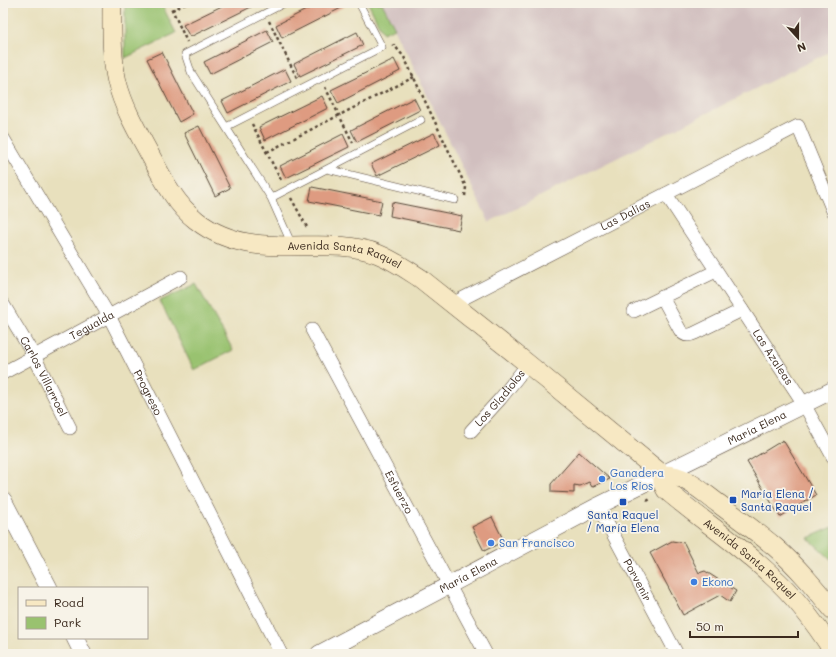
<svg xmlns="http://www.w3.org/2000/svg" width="836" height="657" viewBox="0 0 836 657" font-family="Mali,sans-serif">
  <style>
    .industrial { fill: #d1bfbf }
    .green { fill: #99c26f; stroke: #6a7646 }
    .building { fill: #de9b81 }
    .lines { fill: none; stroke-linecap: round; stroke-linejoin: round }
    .service-casing { stroke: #554536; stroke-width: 8 }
    .minor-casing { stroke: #554536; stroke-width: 14 }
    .tertiary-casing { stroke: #554536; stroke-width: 18 }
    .secondary-casing { stroke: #554536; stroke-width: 20 }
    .path { stroke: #554536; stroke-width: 2.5; stroke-dasharray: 3 3; stroke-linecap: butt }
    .service { stroke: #fff; stroke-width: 7 }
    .minor { stroke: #fff; stroke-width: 13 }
    .tertiary { stroke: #fff; stroke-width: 17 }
    .secondary { stroke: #f7e8c3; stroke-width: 19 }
    .shop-dot { fill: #3f7fe0; stroke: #f7f3e8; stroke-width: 1.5 }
    .transit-dot { fill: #1a4fb4; stroke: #f7f3e8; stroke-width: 1.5 }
    .labels { text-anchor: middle; stroke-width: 3.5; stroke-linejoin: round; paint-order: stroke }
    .street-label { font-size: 11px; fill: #3b2a1e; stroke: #f7f3e8 }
    .shop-label { font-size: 11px; fill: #366cbe; stroke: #f7f3e8; text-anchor: start }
    .transit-label { font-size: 11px; fill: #164399; stroke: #f7f3e8; text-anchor: start }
  </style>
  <rect width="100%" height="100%" fill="#f7f3e8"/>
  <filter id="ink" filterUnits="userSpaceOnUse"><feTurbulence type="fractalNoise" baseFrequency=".025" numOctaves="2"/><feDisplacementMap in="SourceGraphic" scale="8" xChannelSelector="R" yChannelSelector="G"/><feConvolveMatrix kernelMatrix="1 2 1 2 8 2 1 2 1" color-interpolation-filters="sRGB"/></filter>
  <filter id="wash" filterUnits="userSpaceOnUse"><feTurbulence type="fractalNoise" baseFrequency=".012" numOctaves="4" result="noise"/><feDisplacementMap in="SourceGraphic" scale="16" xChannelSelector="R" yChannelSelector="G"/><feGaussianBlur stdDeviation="0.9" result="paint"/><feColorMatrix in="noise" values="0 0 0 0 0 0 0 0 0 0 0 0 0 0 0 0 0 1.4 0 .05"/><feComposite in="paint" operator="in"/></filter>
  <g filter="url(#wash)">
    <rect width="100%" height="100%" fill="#e8e0bd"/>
    <!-- industrial -->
    <path class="industrial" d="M382,3h451v47l-344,172z"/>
    <!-- green -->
    <path class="green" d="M125,3h36l15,30 -51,25z
      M368,3h14l13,25 -12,5z
      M196,284l37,66 -39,20 -34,-69z
      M833,527v34l-25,-23z"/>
    <g id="blocks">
      <!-- building -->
      <path class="building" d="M228,3h23l2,3 -63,31 -7,-12z
        M320,3h23l2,3 -63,32 -6,-13z
        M267,30l6,12 -63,32 -6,-12z
        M357,32l6,13 -63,31 -6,-12z
        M162,52l31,62 -14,8 -32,-63z
        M394,59l6,12 -62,32 -7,-13z
        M285,69l6,12 -63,32 -6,-12z
        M322,96l6,12 -63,32 -6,-13z
        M414,98l6,12 -63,32 -6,-12z
        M199,126l31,62 -15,8 -31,-63z
        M434,133l6,12 -63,31 -6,-12z
        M343,134l6,13 -63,31 -6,-12z
        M312,187l70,14 -3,14 -70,-14z
        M392,202l70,14 -3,14 -69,-14z
        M783,440l33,55 -36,22 -33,-55z
        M579,452l31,27 -18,8 -3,-5 -9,4 -6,-1v8l-23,-1v-8z
        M492,517l12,24 -20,10 -12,-24z
        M672,541l12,2 15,30 6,-2 31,20 -6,11 -10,-7 -37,20 -33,-62z"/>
    </g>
  </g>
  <g filter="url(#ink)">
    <use href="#blocks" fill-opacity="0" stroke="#554536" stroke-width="1"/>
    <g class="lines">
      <defs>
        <path id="service" d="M285,3l-100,51 6,18 80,126 21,47
          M226,127l156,-80 -23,-44
          M327,169l128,31
          M271,198l150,-78"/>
        <g id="minor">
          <path id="s1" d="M3,138l106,178 172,338"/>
          <path id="s2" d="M666,194l138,210 29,53"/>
          <path d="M662,297l18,33c4,6 9,6 15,3l47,-23"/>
          <path id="s3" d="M3,304l31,52 36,72"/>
          <path id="s4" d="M452,304l346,-178 35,85"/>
          <path d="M634,311l82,-40"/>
          <path id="s5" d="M312,330l174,324"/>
          <path id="s6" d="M3,373l178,-96"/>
          <path id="s7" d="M471,431l30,-33 27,-34"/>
          <path id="s8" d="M598,506l79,148"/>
        </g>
        <g id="tertiary">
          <path d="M3,500l46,88"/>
          <path d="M75,638l8,16"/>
          <path id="s9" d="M319,654l279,-148 235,-116"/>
        </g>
        <g id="secondary">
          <path id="s10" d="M112,3c0,26 -1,53 5,79 6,24 19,47 31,69 13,24 26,52 48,69 16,13 38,21 58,24 41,6 85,-5 124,10 15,6 28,15 42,24l108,86 135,111c22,-1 39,17 56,29 19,14 38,28 56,43 22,19 40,41 58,63"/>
          <path id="s11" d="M663,475v9l3,6c34,29 72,54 105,85 25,22 44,48 62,76"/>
        </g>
      </defs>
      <!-- service casing -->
      <use href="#service" class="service-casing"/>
      <!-- minor casing -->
      <use href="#minor" class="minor-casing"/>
      <!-- tertiary casing -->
      <use href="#tertiary" class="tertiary-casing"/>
      <!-- secondary casing -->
      <use href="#secondary" class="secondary-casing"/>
      <!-- path -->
      <path class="path" d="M169,3l18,39
        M172,10l16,-7
        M269,21l29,59
        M392,46l2,-1 10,12 62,130 -1,9
        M325,87l28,56
        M252,124l30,58
        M267,152l147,-75
        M291,198l17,31
        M647,501l5,-3"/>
      <!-- service -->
      <use href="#service" class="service"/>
      <!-- minor -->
      <use href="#minor" class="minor"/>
      <!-- tertiary -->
      <use href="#tertiary" class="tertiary"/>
      <!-- secondary -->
      <use href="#secondary" class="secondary"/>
    </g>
  </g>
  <!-- markers -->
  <g class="shop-dot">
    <circle cx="602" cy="479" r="4"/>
    <circle cx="491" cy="543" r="4"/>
    <circle cx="694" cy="582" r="4"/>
  </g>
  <g class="transit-dot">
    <rect x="729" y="496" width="8" height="8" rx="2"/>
    <rect x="619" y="498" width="8" height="8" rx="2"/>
  </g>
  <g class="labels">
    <!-- street labels -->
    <g class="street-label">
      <text dy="4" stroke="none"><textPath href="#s4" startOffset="195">Las Dalias</textPath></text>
      <text dy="4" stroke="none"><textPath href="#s10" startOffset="395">Avenida Santa Raquel</textPath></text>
      <text dy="4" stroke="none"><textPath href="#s6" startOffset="101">Tegualda</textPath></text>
      <text dy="4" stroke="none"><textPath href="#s2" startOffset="195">Las Azaleas</textPath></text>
      <text dy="4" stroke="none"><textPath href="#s3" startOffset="83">Carlos Villarroel</textPath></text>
      <text dy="4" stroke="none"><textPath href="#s1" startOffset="293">Progreso</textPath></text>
      <text dy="4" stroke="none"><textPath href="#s7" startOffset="44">Los Gladiolos</textPath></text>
      <text dy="4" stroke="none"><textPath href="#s9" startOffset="493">María Elena</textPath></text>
      <text dy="4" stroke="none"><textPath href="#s5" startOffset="184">Esfuerzo</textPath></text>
      <text dy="4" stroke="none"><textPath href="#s11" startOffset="124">Avenida Santa Raquel</textPath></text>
      <text dy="4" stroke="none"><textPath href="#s9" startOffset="169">María Elena</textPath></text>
      <text dy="4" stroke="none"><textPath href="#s8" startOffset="84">Porvenir</textPath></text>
    </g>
    <!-- shop labels -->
    <g class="shop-label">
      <text x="610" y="477">Ganadera<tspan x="610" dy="13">Los Rios</tspan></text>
      <text x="499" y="547">San Francisco</text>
      <text x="702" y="586">Ekono</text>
    </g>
    <!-- transit labels -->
    <g class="transit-label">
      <text x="741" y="498">María Elena /<tspan x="741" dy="13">Santa Raquel</tspan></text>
      <text x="623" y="519" text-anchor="middle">Santa Raquel<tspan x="623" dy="13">/ María Elena</tspan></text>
    </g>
  </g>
  <!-- margin -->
  <rect width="836" height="657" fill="none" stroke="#f7f3e8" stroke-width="16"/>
  <!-- legend -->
  <rect x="18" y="587" width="130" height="52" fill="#f7f3e8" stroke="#aca397"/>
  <rect x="26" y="600" width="20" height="6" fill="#f7e8c3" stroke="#aca397"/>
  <text x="54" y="607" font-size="12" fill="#3b2a1e">Road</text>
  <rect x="26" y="617" width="20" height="12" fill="#99c26f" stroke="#aca397"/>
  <text x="54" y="627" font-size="12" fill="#3b2a1e">Park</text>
  <!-- north arrow -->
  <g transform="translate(798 38) rotate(159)" stroke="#f7f3e8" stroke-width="3" paint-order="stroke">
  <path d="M0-3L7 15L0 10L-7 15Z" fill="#3b2a1e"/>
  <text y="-6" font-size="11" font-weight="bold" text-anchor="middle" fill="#3b2a1e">N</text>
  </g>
  <!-- scale -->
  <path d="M690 631v6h108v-6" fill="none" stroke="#3b2a1e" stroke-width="2"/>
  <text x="696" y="631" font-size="12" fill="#3b2a1e" stroke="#f7f3e8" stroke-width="3" paint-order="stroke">50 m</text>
</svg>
